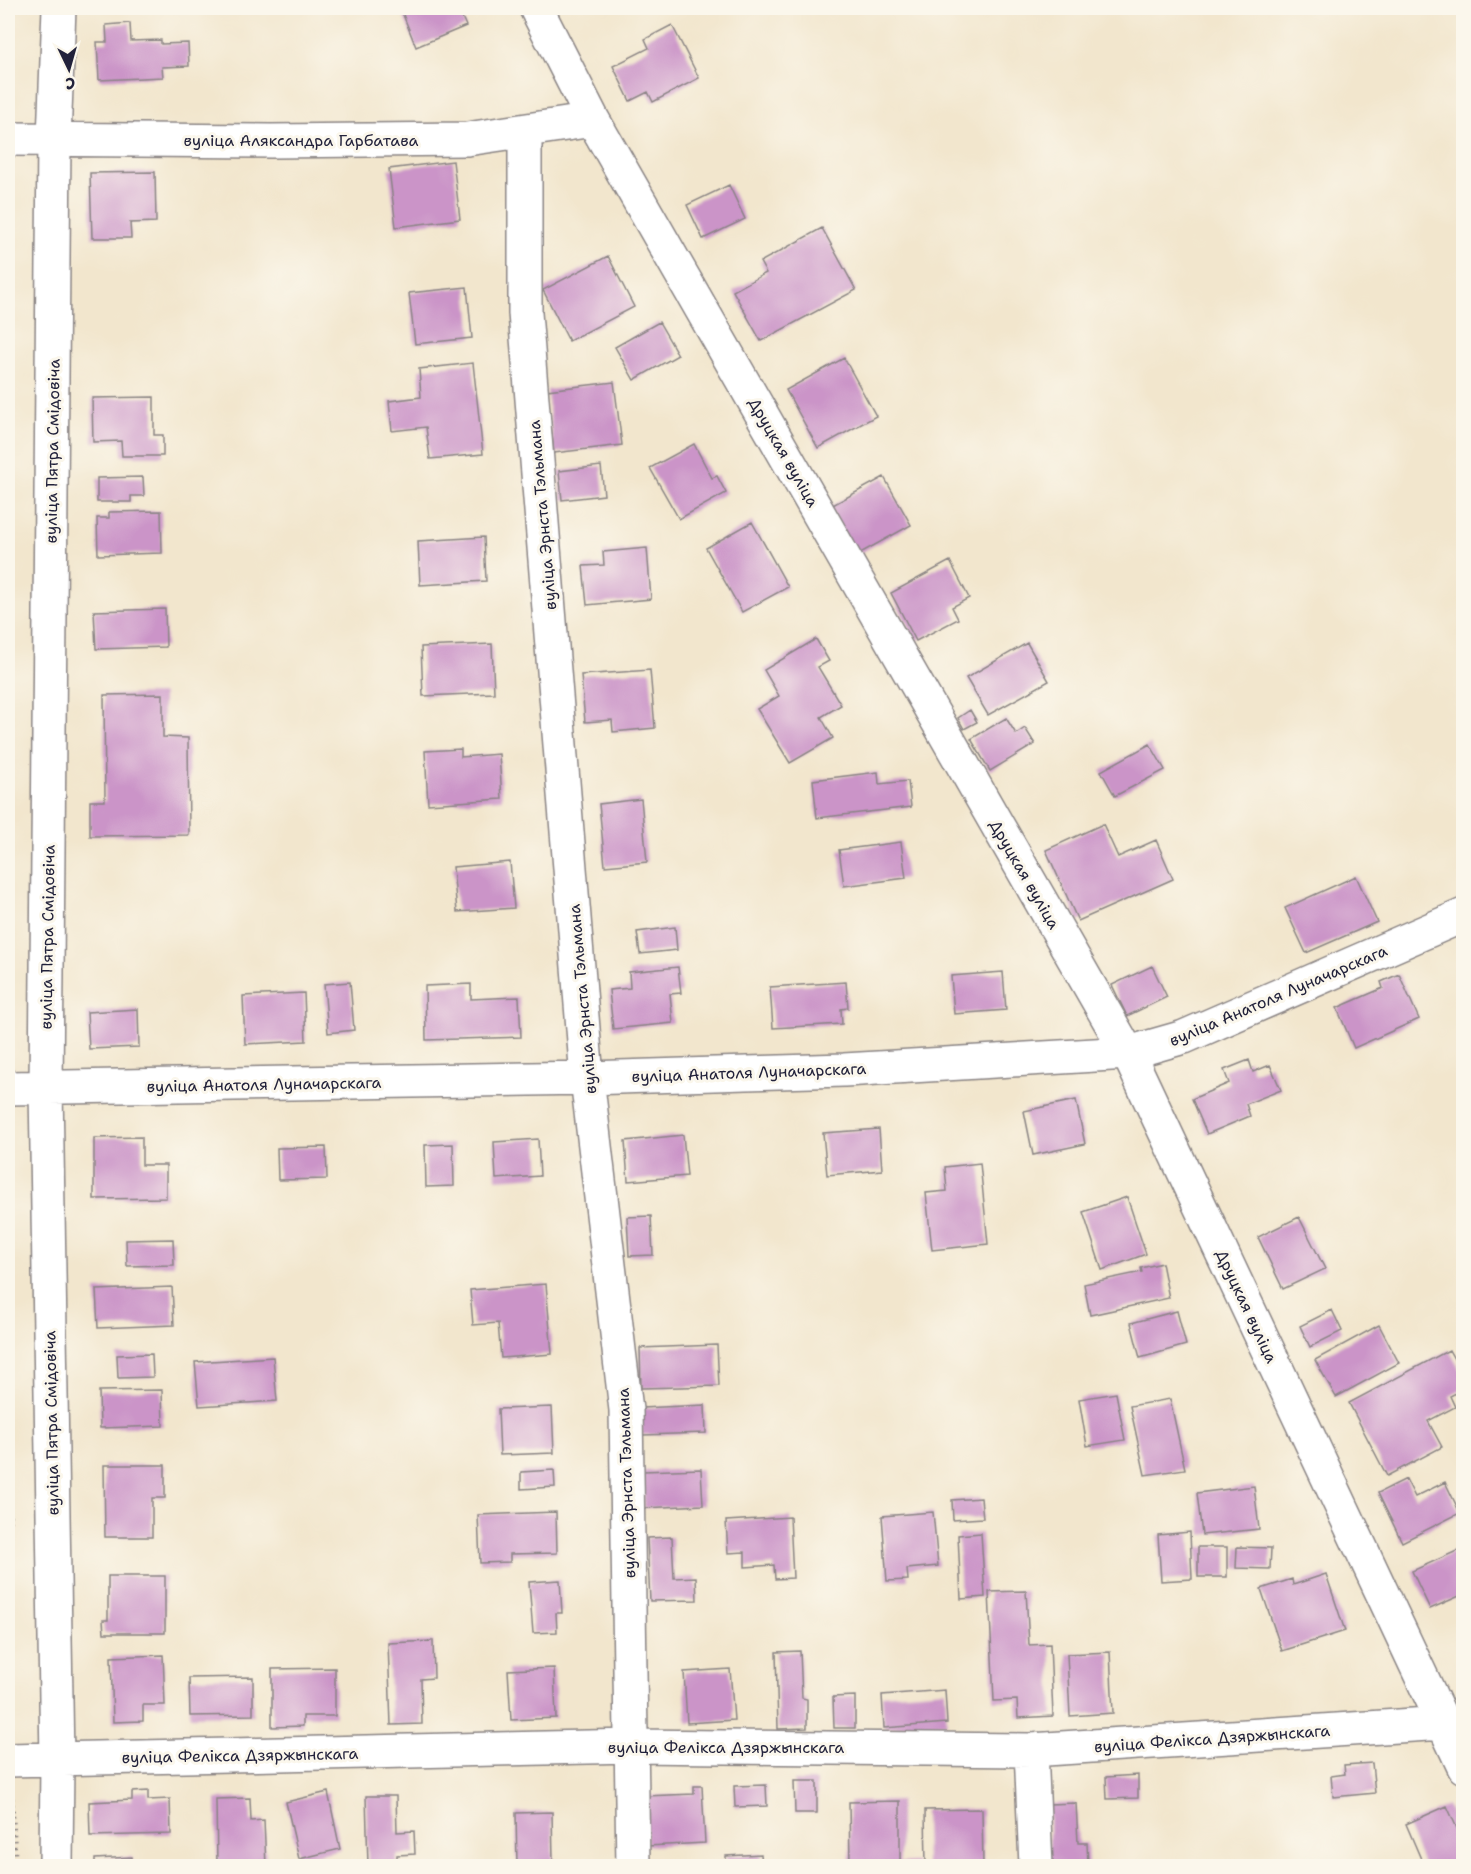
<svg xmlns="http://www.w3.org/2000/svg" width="1471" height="1874" viewBox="0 0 1471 1874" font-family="'Shantell Sans',sans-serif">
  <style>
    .building { fill: #cb94c8 }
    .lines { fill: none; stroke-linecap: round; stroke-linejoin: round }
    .street-casing { stroke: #8a8484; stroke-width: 36 }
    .path { stroke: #8a8484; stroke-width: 4; stroke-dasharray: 1.5 4.5; stroke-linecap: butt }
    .street { stroke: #fff; stroke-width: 33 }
    .labels { text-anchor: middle; stroke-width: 6; stroke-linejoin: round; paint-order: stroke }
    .street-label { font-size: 16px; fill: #22223b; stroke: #fbf7ec }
  </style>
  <rect width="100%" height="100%" fill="#fbf7ec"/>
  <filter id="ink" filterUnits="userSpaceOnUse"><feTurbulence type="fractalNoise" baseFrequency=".0167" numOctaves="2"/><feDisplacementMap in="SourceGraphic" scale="12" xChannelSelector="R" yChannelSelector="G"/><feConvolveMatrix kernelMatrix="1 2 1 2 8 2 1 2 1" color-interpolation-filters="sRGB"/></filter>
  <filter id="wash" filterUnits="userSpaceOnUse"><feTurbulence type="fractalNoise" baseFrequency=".008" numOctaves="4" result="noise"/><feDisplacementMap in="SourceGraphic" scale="24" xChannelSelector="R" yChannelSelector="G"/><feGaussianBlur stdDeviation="1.35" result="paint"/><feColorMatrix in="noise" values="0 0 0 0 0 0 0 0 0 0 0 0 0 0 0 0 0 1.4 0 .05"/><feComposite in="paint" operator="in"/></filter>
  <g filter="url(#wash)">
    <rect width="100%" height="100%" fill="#f2e6cd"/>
    <g id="blocks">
      <!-- building -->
      <path class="building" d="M407,8h51l8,18 -50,21 -14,-35 6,-3z
        M130,23l1,18 30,-1v4l27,-1 1,23 -27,1 1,10 -64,3 -2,-38h10l-1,-17z
        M672,25l27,53 -46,24 -5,-10 -18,9 -17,-35 36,-18 -4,-9z
        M453,161l7,58 -64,8 -7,-58z
        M155,172l1,50 -26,1 1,15h-39l-2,-65z
        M729,185l16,34 -42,20 -16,-34z
        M822,228l34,62 -95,51 -28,-50 33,-18 -6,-11z
        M608,256l26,51 -65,34 -26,-51z
        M467,287l5,51 -57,6 -6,-51z
        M659,322l19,33 -44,25 -19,-33z
        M844,358l32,58 -58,32 -32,-58z
        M473,363l10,91 -53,5 -4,-32 -34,4 -3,-30 32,-4 -2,-28z
        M614,382l8,63 -68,8 -7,-63z
        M154,397v38h9v21h-41l-1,-15 -28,1 -1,-44z
        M694,444l18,34 5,-2 9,17 -47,26 -29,-51z
        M601,466l3,29 -42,5 -3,-29z
        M143,477l1,19h-13v6h-34v-24z
        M884,477l27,48 -56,31 -26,-49z
        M161,511l1,42 -64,2 -1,-37h12v-6z
        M752,522l36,65 -46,25 -36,-64z
        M484,537l2,44 -66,4 -2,-44z
        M647,548l4,51 -64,6 -4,-39 21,-1 -1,-13z
        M950,561l19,37 -17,9 6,12 -42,22 -25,-48z
        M165,609l1,38 -70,2 -2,-38z
        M816,639l13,22 -11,6 23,38 -20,12 12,21 -43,25 -33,-54 22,-13 -15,-26z
        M1027,643l22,38 -61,34 -22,-37z
        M492,644l2,49 -71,3 -2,-49z
        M650,670l5,58 -42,4 -1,-12 -27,2 -4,-47z
        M163,694v43l25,1 1,97 -99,1v-35h15l-1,-106z
        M970,710l7,12 -13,7 -6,-11z
        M1006,718l10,16 9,-6 10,16 -45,27 -19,-32z
        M1150,744l15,26 -50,26 -14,-25z
        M461,749v8l38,-3 3,45 -74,5 -3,-53z
        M878,772l1,12 29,-3 3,26 -94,11 -4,-38z
        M641,799l6,63 -42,4 -6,-62z
        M1103,824l15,33 38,-17 17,39 -95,42 -32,-71z
        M901,842l5,36 -62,8 -5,-36z
        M510,862l4,46 -57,4 -4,-45z
        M1356,876l21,46 -71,31 -21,-45z
        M675,927l2,23 -37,4 -3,-22z
        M1152,966l15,31 -40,19 -15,-31z
        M678,967l3,26 -11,1 3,29 -60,6 -4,-39 21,-2 -1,-16z
        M1003,972l3,38 -52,4 -3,-38z
        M1399,974l20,45 -65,29 -17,-40 46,-20 -2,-6z
        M350,982l4,48 -26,3 -4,-49z
        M846,982l2,26 -7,1 1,15 -69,4 -3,-41z
        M471,984v15l48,-2 2,40 -95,3 -1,-54z
        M304,993l2,48 -61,3 -2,-48z
        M138,1009l1,38 -50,2 -2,-37z
        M1249,1060l4,12 17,-7 11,25 -35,14 4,12 -43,18 -15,-35 37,-16 -5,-13z
        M1076,1100l9,44 -52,11 -9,-44z
        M879,1129l3,41 -55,5 -4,-42z
        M683,1135l4,41 -59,5 -3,-40z
        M142,1137v28h24v33l-72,1v-61z
        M538,1139l2,37 -44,3 -2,-37z
        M453,1144l1,42 -28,1 -1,-42z
        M326,1147l1,32 -49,1 -1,-32z
        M980,1163l8,81 -56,6 -6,-57 21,-2 -2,-24z
        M1127,1197l19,57 -44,16 -19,-58z
        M651,1216l2,39 -24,1 -2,-39z
        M1299,1217l26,52 -42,20 -25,-52z
        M173,1239l1,26 -47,1 -1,-26z
        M1162,1263l7,35 -79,17 -6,-31 58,-12 -1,-4z
        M546,1284l6,70 -51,4 -3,-35 -25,2 -3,-35z
        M172,1287l2,38 -76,3 -2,-38z
        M1332,1310l10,21 -32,16 -10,-21z
        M1177,1311l9,34 -46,13 -9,-35z
        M1379,1325l20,38 -63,34 -21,-37z
        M717,1345l2,41 -78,2 -1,-40z
        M1449,1350l15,27v12l-14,7 5,11 -27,14 14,26 -55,29 -38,-73z
        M152,1354l1,23 -35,1 -1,-23z
        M273,1357l4,44 -78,5 -4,-44z
        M162,1390l1,36 -63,2 -1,-37z
        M1116,1393l9,47 -38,6 -8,-47z
        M1170,1399l15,70 -40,6 -15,-69z
        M705,1405l1,28 -64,2 -1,-27z
        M552,1407l2,46 -54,2 -2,-46z
        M104,1465h61v33h-13v39h-47z
        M701,1469l2,36 -59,3 -1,-37z
        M554,1470l1,17 -34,2v-17z
        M1406,1479l9,18 30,-15 15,31 -58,29 -24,-49z
        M1254,1486l5,43 -57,6 -5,-42z
        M981,1498l2,20 -30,2 -1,-20z
        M556,1512l1,41 -47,1v8l-30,1 -2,-48z
        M933,1512l5,54 -31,3 1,11 -21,1 -5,-65z
        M790,1517l3,61 -18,1 -1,-14 -29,2v-15l-17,1 -2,-32z
        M1190,1532l2,47 -31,2 -3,-46z
        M981,1533l4,64 -24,2 -3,-64z
        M672,1537l2,41 22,-1 1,23 -47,1 -3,-63z
        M1198,1547h29v30h-29z
        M1237,1547l34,1 -1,21 -34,-1z
        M1459,1550l5,10v34l-34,15 -18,-38z
        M1326,1574l19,57 -63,20 -21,-62 31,-10 1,6z
        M108,1576h57v57h-61l-1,-13h5z
        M560,1580l2,33h-6l1,19 -24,1 -4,-51z
        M1026,1591l3,54 21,-1 3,72 -35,2 -1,-18 -23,1 -5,-109z
        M433,1641l1,37 -13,1 1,45 -31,1 -3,-82z
        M800,1651l2,47 5,1v29l-29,1 -2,-77z
        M1110,1652l3,61 -43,3 -3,-62z
        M163,1655l2,50h-22v16l-30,1 -2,-65z
        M335,1668v48h-32v10l-31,1v-58z
        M554,1668l2,50 -45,2 -3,-50z
        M730,1669l4,51 -47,3 -3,-51z
        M253,1677v38l-63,1 -1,-38z
        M945,1690l2,33 -63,5 -2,-33z
        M855,1696v32h-21l-1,-31z
        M1372,1763l3,30 -42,4 -2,-21 14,-2 -1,-9z
        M1138,1775v23l-31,1 -1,-22z
        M794,1781h23v32h-22z
        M766,1785l1,21 -32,1 -1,-21z
        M694,1786h8l3,57 -58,3 -2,-50 49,-2z
        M148,1791v9l22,-1 1,35 -81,2 -1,-34 43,-2v-8z
        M328,1792l12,57 -41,10 -13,-57z
        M366,1796h30l1,36 17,-1 1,23 -18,1v11h-29z
        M250,1798l1,23 13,-1 2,46h-49l-1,-67z
        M900,1801v62l17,-1v4h-67l-1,-64z
        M1076,1803l2,40h9l1,23h-39v-62z
        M1447,1806l17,38v22h-40l-18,-42z
        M982,1809l1,57h-57l-1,-56z
        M552,1812l1,49 6,-1 1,6h-43l-1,-53z
        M761,1854l1,12h-36v-10z
        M132,1857v9h-37v-7z"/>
    </g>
  </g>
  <g filter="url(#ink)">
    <use href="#blocks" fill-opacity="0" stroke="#8a8484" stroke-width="1.5"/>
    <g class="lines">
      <defs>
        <path id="street" d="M536,8l57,112 535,933 336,714
          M525,132v181l62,765 39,332 7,456
          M8,139l263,2 196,-2 126,-19
          M8,1088l579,-10 257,-8 284,-17 56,-16 280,-122
          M1031,1750l5,116
          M8,1760l624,-14 399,4 413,-27
          M56,1866l1,-106 -11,-672 8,-949 5,-131"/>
      </defs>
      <!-- street casing -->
      <use href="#street" class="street-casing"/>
      <!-- path -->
      <path class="path" d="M8,1209l3,519
        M12,1792l4,74"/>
      <!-- street -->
      <use href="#street" class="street"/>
    </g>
  </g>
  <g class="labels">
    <!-- street labels -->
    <g class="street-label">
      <text x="301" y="146">вуліца Аляксандра Гарбатава</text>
      <text transform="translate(52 451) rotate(-89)" y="6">вуліца Пятра Смідовіча</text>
      <text transform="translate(784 452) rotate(60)" y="6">Друцкая вуліца</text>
      <text transform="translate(542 515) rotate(-95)" y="6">вуліца Эрнста Тэльмана</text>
      <text transform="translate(1025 874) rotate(60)" y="6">Друцкая вуліца</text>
      <text transform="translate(47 937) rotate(-89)" y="6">вуліца Пятра Смідовіча</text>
      <text transform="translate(1278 995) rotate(-23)" y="6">вуліца Анатоля Луначарскага</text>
      <text transform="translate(582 999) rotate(-95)" y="6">вуліца Эрнста Тэльмана</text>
      <text transform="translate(749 1072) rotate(-2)" y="6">вуліца Анатоля Луначарскага</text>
      <text transform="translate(264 1084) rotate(-1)" y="6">вуліца Анатоля Луначарскага</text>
      <text transform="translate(1247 1306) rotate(65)" y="6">Друцкая вуліца</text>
      <text transform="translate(51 1423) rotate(-91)" y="6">вуліца Пятра Смідовіча</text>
      <text transform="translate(626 1483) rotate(-92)" y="6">вуліца Эрнста Тэльмана</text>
      <text transform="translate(1212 1738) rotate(-4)" y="6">вуліца Фелікса Дзяржынскага</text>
      <text x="726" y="1753">вуліца Фелікса Дзяржынскага</text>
      <text transform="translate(240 1755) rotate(-1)" y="6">вуліца Фелікса Дзяржынскага</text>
    </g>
  </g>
  <!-- margin -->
  <rect width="1471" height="1874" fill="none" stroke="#fbf7ec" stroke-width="30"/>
  <!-- north arrow -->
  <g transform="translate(69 69) rotate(175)" stroke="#fbf7ec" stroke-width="4.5" paint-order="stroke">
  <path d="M0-4.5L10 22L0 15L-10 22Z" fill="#22223b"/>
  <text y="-9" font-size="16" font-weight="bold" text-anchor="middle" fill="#22223b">С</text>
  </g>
</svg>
